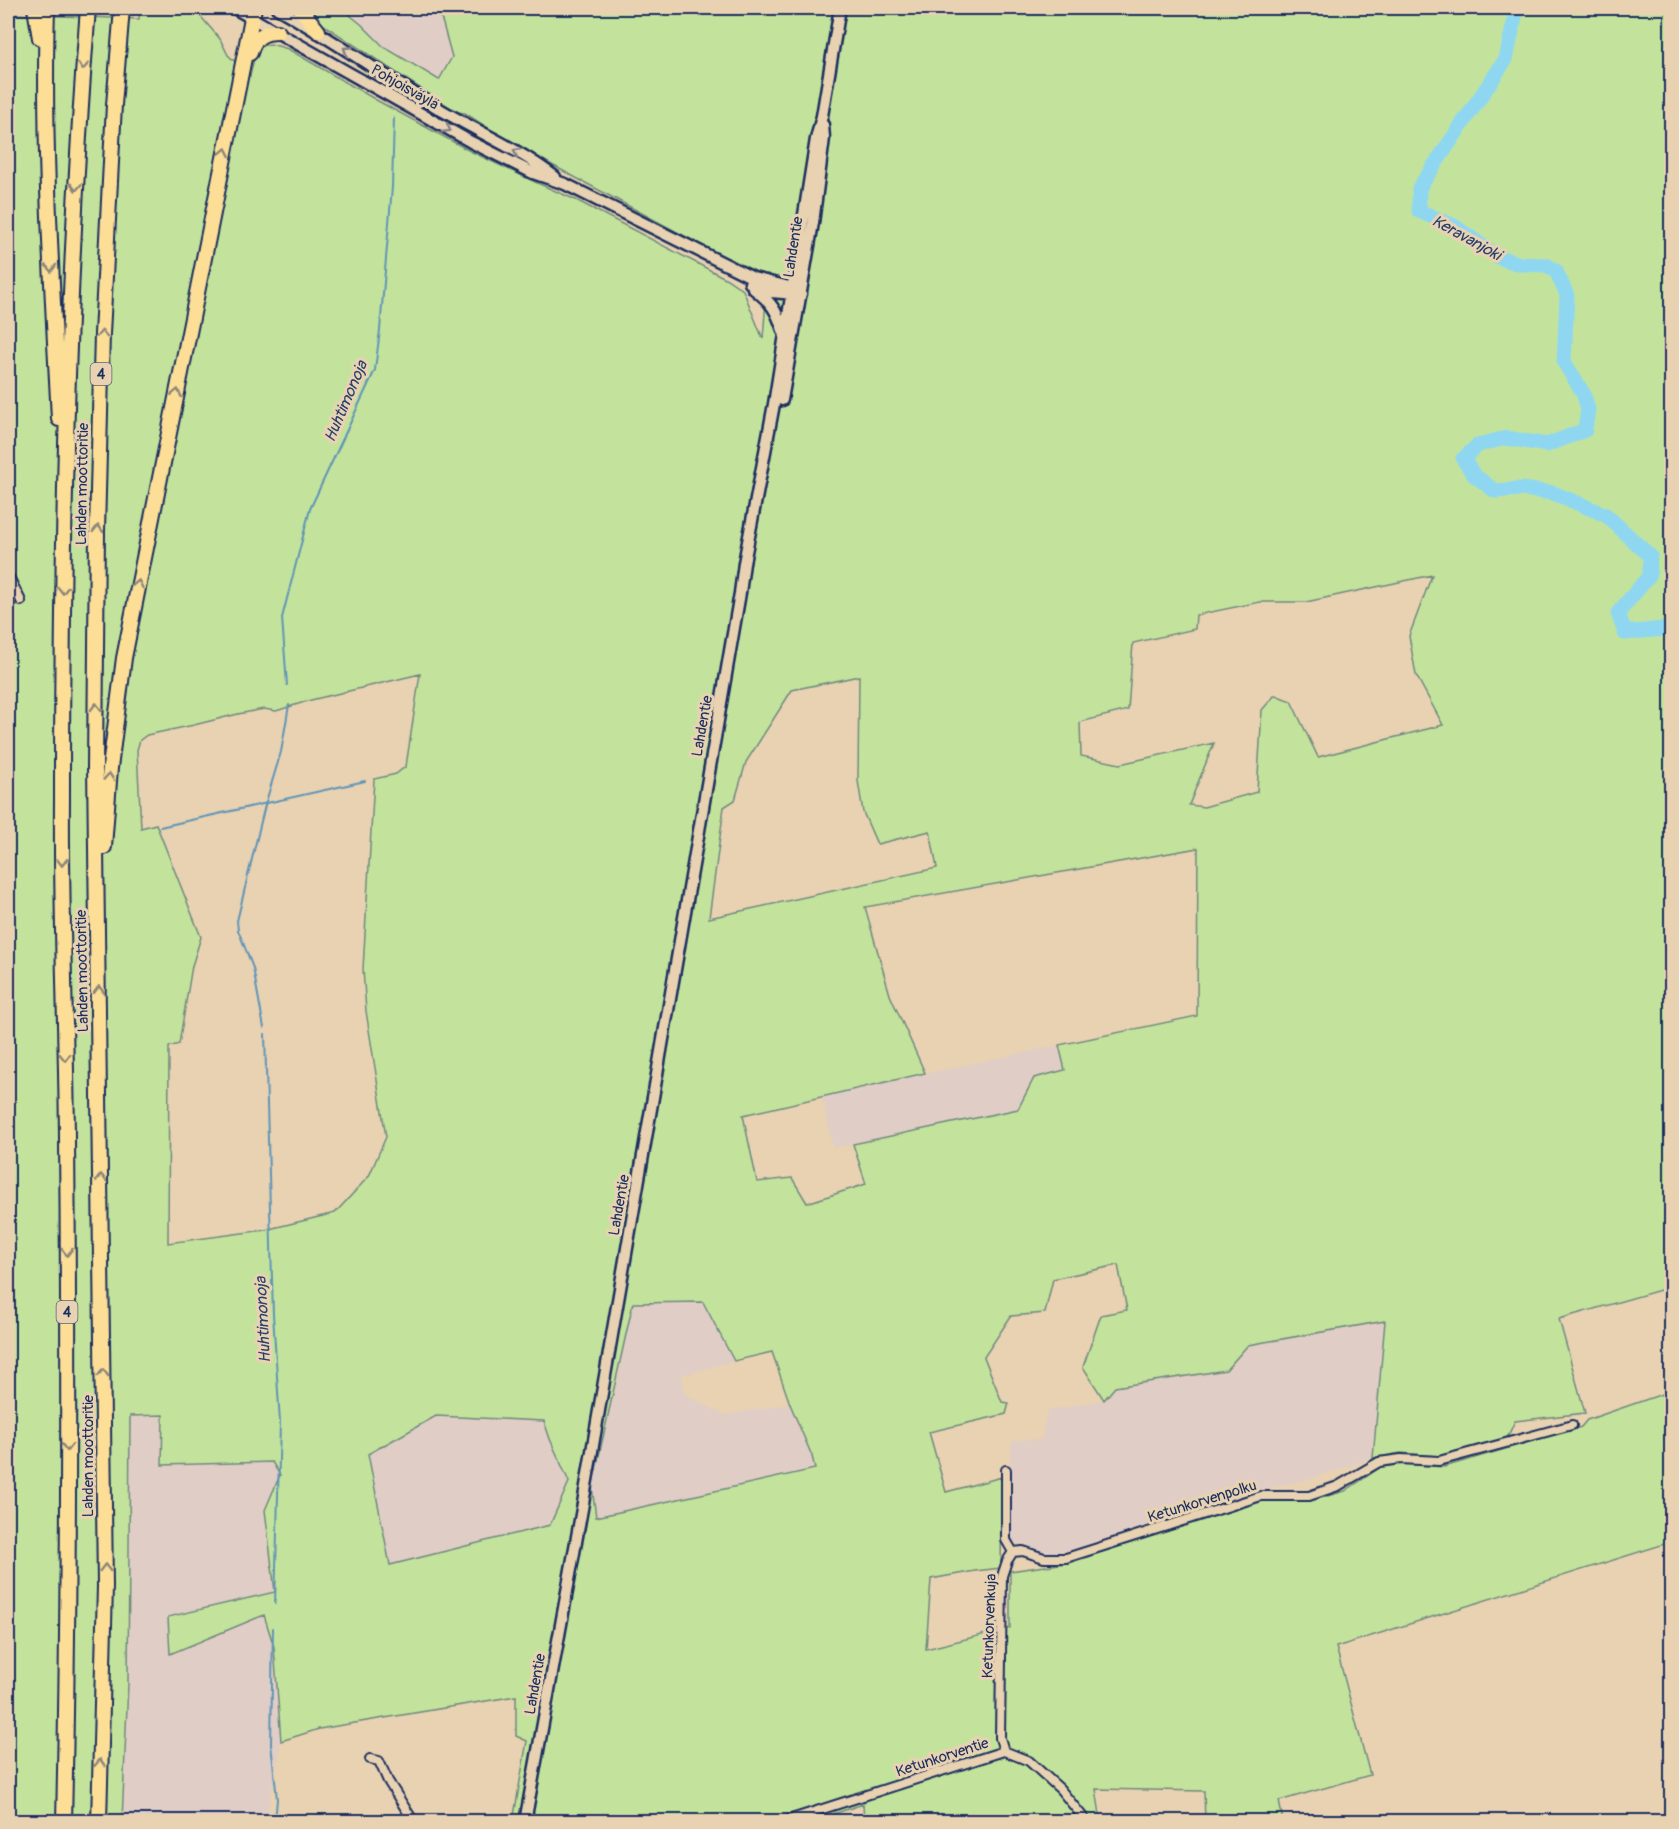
<svg xmlns="http://www.w3.org/2000/svg" width="1679" height="1829" viewBox="0 0 1679 1829" font-family="Pangolin,sans-serif">
  <style>
    .built { fill: #e0cdc6 }
    .green { fill: #c3e39c; stroke: #6f897d; stroke-width: 1.5; fill-rule: evenodd }
    .lines { fill: none; stroke-linecap: round; stroke-linejoin: round }
    .stream { stroke: #6194b6; stroke-width: 2 }
    .river { stroke: #8fd7f1; stroke-width: 15 }
    .minor-casing { stroke: #1b2f5e; stroke-width: 12 }
    .secondary-casing { stroke: #1b2f5e; stroke-width: 15 }
    .motorway-casing { stroke: #1b2f5e; stroke-width: 18 }
    .minor { stroke: #e8d2b2; stroke-width: 8 }
    .secondary { stroke: #e8d2b2; stroke-width: 10 }
    .motorway { stroke: #fcde96; stroke-width: 14 }
    .oneway { stroke: #828088 }
    .oneway2 { stroke: #8c867a }
    .labels { text-anchor: middle; stroke-width: 6; stroke-linejoin: round; paint-order: stroke }
    .shield { fill: #e8d2b2; stroke: #586077; stroke-width: 1.5 }
    .shield-label { font-size: 14px; font-weight: bold; fill: #1b2f5e }
    .street-label { font-size: 15px; fill: #1b2f5e; stroke: #e8d2b2 }
    .water-label { font-size: 16px; font-style: italic; fill: #27406d; stroke: #e8d2b2 }
  </style>
  <rect width="100%" height="100%" fill="#e8d2b2"/>
  <filter id="ink" filterUnits="userSpaceOnUse"><feTurbulence type="fractalNoise" baseFrequency=".0167" numOctaves="2"/><feDisplacementMap in="SourceGraphic" scale="12" xChannelSelector="R" yChannelSelector="G"/><feConvolveMatrix kernelMatrix="1 2 1 2 8 2 1 2 1" color-interpolation-filters="sRGB"/></filter>
  <g filter="url(#ink)">
    <!-- built -->
    <path class="built" d="M345,8h88l8,9 11,40 -13,24 -55,-34 -23,-23 -10,-8z
      M1059,1045l6,25 -31,8 -16,31 -185,39 -11,-52z
      M703,1302l31,59 -52,14 2,19 40,21 66,-11 22,52 3,13 -219,48 -4,-30 41,-184z
      M1385,1321l-12,137 -63,21 -58,12 -186,61 -17,1 -28,-8 -12,-6v-69l3,-29 30,-2 5,-28 57,-11 11,-13 111,-17 22,-25z
      M163,1415v50l109,-3 8,13 -15,35 10,82 -107,25 2,37 94,-40 10,33 7,94 -15,80 -144,1 6,-138 2,-268z
      M435,1416l109,5 6,18 19,43 -19,43 -160,40 -23,-111z"/>
    <!-- green -->
    <path class="green" d="M140,8h50l6,3 24,28 8,16 22,21 6,-26 5,-4 10,-2 17,5 90,52 92,50 65,31 41,18 151,79 16,11 20,49 5,-65h-6l-29,-12 -222,-119 -46,-30 -9,-1 -158,-104h47l6,8 10,8 23,23 55,33 13,-23 -11,-40 42,-9h1188v1279l-112,32 26,94 -70,8 -8,17 -69,18 -37,-3 -28,5 12,-137 -137,24 -22,25 -111,17 -11,13 -21,-33 18,-52 26,-5 -9,-45 -65,14 -8,34 -34,3 -27,41 18,45 7,1 -3,11 -77,18 17,60 56,-15 -1,91 -26,3 -44,8 -5,70 84,-21v-57l57,-8 196,-62h47l35,-10 36,-24 19,-3 44,3 137,-40 6,-7 84,-29v151l-335,105 34,128 -91,26 4,20h-78l-1,-30 -108,-2 5,32h-237l-1,-17 -53,18 -297,-1 14,-80 -11,-5v-40l-197,33 -38,12 -7,-94 -10,-32 -94,39 -2,-37 107,-25 -10,-82 15,-35 -8,-13 -110,3 1,-50 -33,1 -2,268 -6,137h-114v-156l2,-1 -2,-4v-1646l131,5zM1432,575l-23,61 7,39 27,50 -125,32 -27,-56 -16,-6 -13,15 -5,82 -53,15 -15,-2 25,-62 -94,21 -39,-8 -1,-34 48,-12 5,-67 62,-14 1,-14 64,-13h46zM420,674l-14,92 -10,8 -22,5 -11,190 3,42 20,126 -17,39 -34,37 -70,17 -97,13 1,-196 10,-3 13,-78 9,-29 -45,-113 -15,4 -4,-78 3,-10 7,-5 47,-10 44,-11 26,-5 12,2 35,-11zM859,676l-1,105 5,31 14,32 53,-13 7,37 -228,50 15,-111 11,-7 11,-38 46,-72zM1198,848l-1,168 -138,29 6,25 -31,8 -16,31 -165,35 13,40 -59,19 -15,-25 -35,4 -14,-67 182,-42 -35,-78 -25,-88zM703,1302l31,59 38,-9 18,52 22,52 3,13 -219,48 -4,-30 41,-184zM436,1416l108,5 6,18 19,43 -19,43 -160,40 -22,-111z"/>
    <g class="lines">
      <!-- stream -->
      <path class="stream" d="M287,685l-5,-67 28,-109 65,-139 5,-40 12,-143 2,-69
        M160,827l205,-46
        M264,1028l-11,-60 -15,-38 -1,-9 28,-116 16,-53 8,-47
        M265,1034l8,280 7,109 -5,181
        M273,1628l-2,116 6,55 -2,23"/>
      <!-- river -->
      <path class="river" d="M1517,8l-11,51 -87,129v23l35,15 44,31 22,7 26,1 10,6 11,24 -3,67 19,31 5,16 -3,21 -38,15 -41,-7 -28,7 -15,14 11,16 21,16 26,-2 32,4 53,22 44,41 -1,20 -31,37 7,20 47,-5"/>
      <defs>
        <path id="minor" d="M8,575l13,26
          M1006,1470v70l7,12
          M1013,1552l10,-1 21,7h22l195,-62h48l29,-10 41,-24 22,-3 38,2 133,-36
          M1004,1751l-4,-13 2,-162 5,-15 6,-9
          M370,1759l9,2 9,20 26,41
          M782,1822l222,-71 25,10 31,28 27,33"/>
        <path id="secondary" d="M234,8l237,134 62,31 32,11 188,94 40,10 8,6
          M277,8c53,30 103,65 156,97 40,25 85,43 122,72
          M750,283l21,9 24,2
          M753,288c20,16 23,21 31,45
          M782,400l31,-177 11,-85 -1,-13
          M525,1822l57,-313 158,-916 4,-30 30,-159 42,-265 6,-23 18,-108"/>
        <path id="motorway" d="M35,8l5,30
          M47,8c-4,137 5,274 12,411
          M300,8l18,23
          M250,53c4,-15 12,-21 28,-21
          M104,847l6,-79 14,-110 130,-650
          M64,1822c5,-228 5,-457 3,-684 -1,-113 -6,-225 -5,-338 0,-264 5,-529 26,-792
          M99,1822l6,-236 -10,-820 2,-235 5,-197 12,-229 8,-97"/>
      </defs>
      <!-- minor casing -->
      <use href="#minor" class="minor-casing"/>
      <!-- secondary casing -->
      <use href="#secondary" class="secondary-casing"/>
      <!-- motorway casing -->
      <use href="#motorway" class="motorway-casing"/>
      <!-- minor -->
      <use href="#minor" class="minor"/>
      <!-- secondary -->
      <use href="#secondary" class="secondary"/>
      <!-- motorway -->
      <use href="#motorway" class="motorway"/>
    </g>
    <!-- one-way arrows -->
    <defs><path id="oneway-chevron" d="M-2-3.5L2.5 0L-2 3.5" fill="none" stroke-width="1.6" stroke-linecap="round" stroke-linejoin="round" transform="scale(1.5)"/></defs>
    <g class="oneway">
      <use href="#oneway-chevron" transform="translate(347 50) rotate(-147)"/>
      <use href="#oneway-chevron" transform="translate(447 129) rotate(30)"/>
      <use href="#oneway-chevron" transform="translate(517 152) rotate(-152)"/>
    </g>
    <g class="oneway2">
      <use href="#oneway-chevron" transform="translate(83 66) rotate(94)"/>
      <use href="#oneway-chevron" transform="translate(225 152) rotate(-79)"/>
      <use href="#oneway-chevron" transform="translate(76 187) rotate(93)"/>
      <use href="#oneway-chevron" transform="translate(51 268) rotate(87)"/>
      <use href="#oneway-chevron" transform="translate(102 334) rotate(-87)"/>
      <use href="#oneway-chevron" transform="translate(177 393) rotate(-78)"/>
      <use href="#oneway-chevron" transform="translate(98 529) rotate(-89)"/>
      <use href="#oneway-chevron" transform="translate(138 584) rotate(-79)"/>
      <use href="#oneway-chevron" transform="translate(63 590) rotate(90)"/>
      <use href="#oneway-chevron" transform="translate(96 707) rotate(-90)"/>
      <use href="#oneway-chevron" transform="translate(109 777) rotate(-86)"/>
      <use href="#oneway-chevron" transform="translate(62 862) rotate(90)"/>
      <use href="#oneway-chevron" transform="translate(99 990) rotate(-91)"/>
      <use href="#oneway-chevron" transform="translate(65 1057) rotate(89)"/>
      <use href="#oneway-chevron" transform="translate(101 1178) rotate(-91)"/>
      <use href="#oneway-chevron" transform="translate(67 1252) rotate(90)"/>
      <use href="#oneway-chevron" transform="translate(103 1373) rotate(-90)"/>
      <use href="#oneway-chevron" transform="translate(67 1447) rotate(90)"/>
      <use href="#oneway-chevron" transform="translate(105 1568) rotate(-90)"/>
      <use href="#oneway-chevron" transform="translate(100 1763) rotate(-88)"/>
    </g>
  </g>
  <g class="labels">
    <!-- shield labels -->
    <g class="shield">
      <rect x="90.5" y="363" width="21" height="22" rx="4.5"/>
      <rect x="56.5" y="1301" width="21" height="22" rx="4.5"/>
    </g>
    <g class="shield-label">
      <text x="101" y="379">4</text>
      <text x="67" y="1317">4</text>
    </g>
    <!-- street labels -->
    <g class="street-label">
      <text transform="translate(405 87) rotate(30)" y="5">Pohjoisväylä</text>
      <text transform="translate(793 247) rotate(-81)" y="5">Lahdentie</text>
      <text transform="translate(82 484) rotate(-89)" y="5">Lahden moottoritie</text>
      <text transform="translate(702 726) rotate(-80)" y="5">Lahdentie</text>
      <text transform="translate(82 971) rotate(-91)" y="5">Lahden moottoritie</text>
      <text transform="translate(619 1205) rotate(-80)" y="5">Lahdentie</text>
      <text transform="translate(88 1456) rotate(-90)" y="5">Lahden moottoritie</text>
      <text transform="translate(1202 1501) rotate(-17)" y="5">Ketunkorvenpolku</text>
      <text transform="translate(989 1626) rotate(-88)" y="5">Ketunkorvenkuja</text>
      <text transform="translate(535 1684) rotate(-80)" y="5">Lahdentie</text>
      <text transform="translate(942 1757) rotate(-18)" y="5">Ketunkorventie</text>
    </g>
    <!-- water labels -->
    <g class="water-label">
      <text transform="translate(1467 237) rotate(29)" y="6">Keravanjoki</text>
      <text transform="translate(345 401) rotate(-67)" y="6">Huhtimonoja</text>
      <text transform="translate(262 1320) rotate(-93)" y="6">Huhtimonoja</text>
    </g>
  </g>
  <!-- margin -->
  <rect width="1679" height="1829" fill="none" stroke="#e8d2b2" stroke-width="30"/>
  <rect x="15" y="15" width="1649" height="1799" fill="none" stroke="#1b2f5e" stroke-width="2" filter="url(#ink)"/>
</svg>
